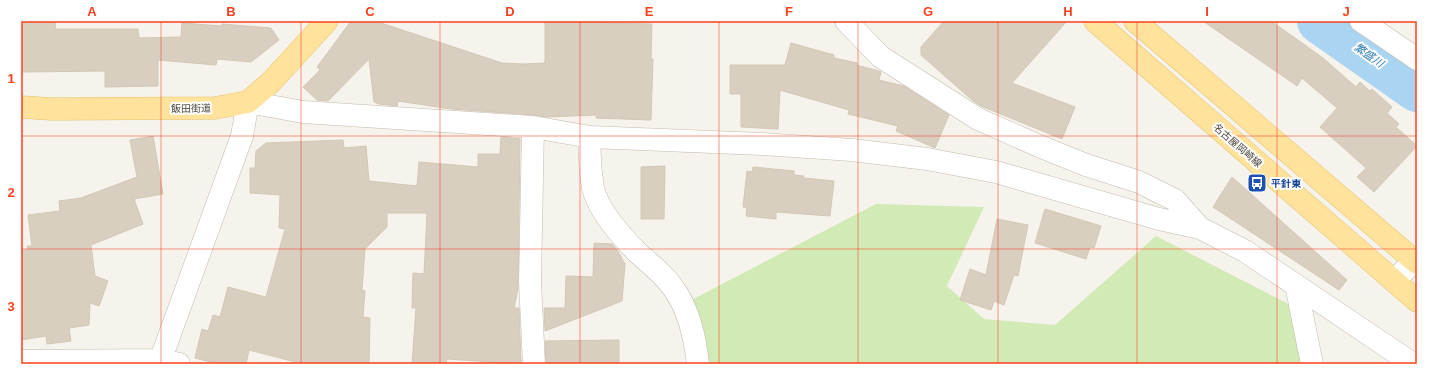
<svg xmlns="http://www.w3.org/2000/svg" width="1438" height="385" viewBox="0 0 1438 385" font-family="Helvetica,'Noto Sans JP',sans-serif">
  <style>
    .green { fill: #d2eab5 }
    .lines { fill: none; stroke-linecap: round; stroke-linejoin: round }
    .river { stroke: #a9d4f2; stroke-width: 46 }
    .building { fill: #d8cfc1; stroke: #d3c7b4 }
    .minor-casing { stroke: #c2bbae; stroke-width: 23 }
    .major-casing { stroke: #e6c16a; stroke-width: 23 }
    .minor { stroke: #fff; stroke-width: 22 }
    .major { stroke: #ffe39c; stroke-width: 22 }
    .grid { fill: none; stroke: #fc3f1d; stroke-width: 1; stroke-opacity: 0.55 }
    .labels { text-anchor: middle; stroke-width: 4; stroke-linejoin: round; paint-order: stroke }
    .street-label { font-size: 10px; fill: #4b4439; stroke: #fff }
    .transit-label { font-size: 10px; font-weight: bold; fill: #164399; stroke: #fff; text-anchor: start }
    .water-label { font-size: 11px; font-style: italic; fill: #2e7ab2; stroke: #fff }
    .neatline { fill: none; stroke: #fc3f1d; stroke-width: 1.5 }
    .grid-label { font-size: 13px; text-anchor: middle; font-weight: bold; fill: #fc3f1d }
  </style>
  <rect width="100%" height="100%" fill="#f6f3ec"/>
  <!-- green -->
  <path class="green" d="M876,204l108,3 -37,79 37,33 71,6 101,-89 144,74 13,54h-616l-23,-55z"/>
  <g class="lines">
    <!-- river -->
    <path class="river" d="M1320,21l97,68"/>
  </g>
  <!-- building -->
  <path class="building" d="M21,21h35l-1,8h83l1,9 42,-1 1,-14 40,3v-2l49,4 8,12 -28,22 -34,-3 -1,6 -58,-5v26l-53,1v-16l-84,1z
    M351,21h24l127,42 21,1 22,-1v-42h61v2l46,1 -1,35h2l-2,61 -55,-2v-3l-49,2 -13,-2 -83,-6 -53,-8 -1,5 -18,-2 -5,-2 -5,-43 -41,42 -11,-1 -14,-13 17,-17 -3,-3z
    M944,21h123l-55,62 63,24 -13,32 -81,-33 -9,-6 -51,-45v-8z
    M1203,21h68l52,37 33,29 4,-5 10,9 2,-2 20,18 -5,6 12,11 -3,3 21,19 -43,46 -17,-15 9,-9 -46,-41 17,-19 -35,-30 -5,8z
    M791,43l43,12v3l23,5 -1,2 23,6 2,1 -2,8 25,6 45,29 -14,33 -39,-17 2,-5 -50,-12 1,-4 -69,-20 -2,39 -37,-2v-33h-11v-29h55z
    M153,136l10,58 -29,5 9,25 -52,21 4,31 13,5 -9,25 -9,-3 -1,22 -20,3 2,13 -24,3 -1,-8 -25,4v-90h7l-1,-4h5l-4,-31 32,-4 -1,-10 22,-3 56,-21 -7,-37z
    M501,137l19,2 -2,150 -4,19h5l2,56 -74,-5 -1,5h-34l4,-56h-4l1,-35 11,1 3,-61h-40v14l-22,22 -3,41 3,1 -2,26 7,1 -1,46h-66l-54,-14 -3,14h-28l-23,-6 7,-29 6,2 5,-16 7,2 8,-30 38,10 19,-68 -6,-1 1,-33 -30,-2v-25h5l1,-17 10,-8 77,-3 1,8 22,-2 3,35 48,5 2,-24 59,5v-13h22z
    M665,166l-1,53h-23v-52z
    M753,167l41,4v4l10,1 -1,2 31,3 -4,35 -54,-4v7l-30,-3 1,-8 -4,-1 4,-36 5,1z
    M1232,177l115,103 -8,10 -126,-83z
    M1045,209l56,17 -7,22 -4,-1 -4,12 -51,-16z
    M997,219l31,6 -10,51 -4,-1 -10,30 -10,-4 -3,9 -31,-10 10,-31 16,6z
    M594,243l18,1 6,7 7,13 -3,37 -77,30 -1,-23h21l1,-32 27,1z
    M619,340v24h-73l-1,-23z"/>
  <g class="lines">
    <defs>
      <path id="minor" d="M846,21l35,36 97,62 61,27 47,19 53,17 36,18 25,28
        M1361,21l56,38
        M533,127l-3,155 4,82
        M590,137c-1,17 0,34 3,51 5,22 29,49 45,65 13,12 28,23 38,39 14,21 19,47 22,72
        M1394,281l23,-23
        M1296,285l16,79
        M21,361l141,-1 17,4
        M159,364l83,-228 6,-34 55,10 230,15 57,10 172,7 90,6 75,9 69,13 163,47 41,9 45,23 168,113"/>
      <path id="major" d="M1095,21l322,280
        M1135,21l282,242
        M21,107l31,2 163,-1 33,-6 23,-20 56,-61"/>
    </defs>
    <!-- minor casing -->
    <use href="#minor" class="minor-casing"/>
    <!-- major casing -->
    <use href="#major" class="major-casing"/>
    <!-- minor -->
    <use href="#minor" class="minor"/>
    <!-- major -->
    <use href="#major" class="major"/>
  </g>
  <!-- grid -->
  <path class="grid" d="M161,21v343M301,21v343M440,21v343M580,21v343M719,21v343M858,21v343M998,21v343M1137,21v343M1277,21v343M21,136h1396M21,249h1396"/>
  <!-- icons -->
  <defs>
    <symbol id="bus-square" viewBox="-11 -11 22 22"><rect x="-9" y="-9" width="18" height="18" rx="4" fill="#1a4fb4" stroke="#fff"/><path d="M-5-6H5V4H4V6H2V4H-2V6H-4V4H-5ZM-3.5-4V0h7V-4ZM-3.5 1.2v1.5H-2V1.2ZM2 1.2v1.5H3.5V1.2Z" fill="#fff"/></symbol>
  </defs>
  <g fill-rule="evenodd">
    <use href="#bus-square" x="1246" y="172" width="22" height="22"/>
  </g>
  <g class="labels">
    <!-- street labels -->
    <g class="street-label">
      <text transform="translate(191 108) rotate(-1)" y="4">飯田街道</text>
      <text transform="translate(1238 145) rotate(41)" y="4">名古屋岡崎線</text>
    </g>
    <!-- transit labels -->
    <g class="transit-label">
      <text x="1271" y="187">平針東</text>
    </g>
    <!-- water labels -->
    <g class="water-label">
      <text transform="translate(1369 55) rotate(35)" y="4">繁盛川</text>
    </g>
  </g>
  <!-- border -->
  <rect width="1438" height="385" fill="none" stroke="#ffffff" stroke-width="44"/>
  <rect x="22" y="22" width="1394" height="341" class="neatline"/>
  <g class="grid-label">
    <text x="92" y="16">A</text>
    <text x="231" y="16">B</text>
    <text x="370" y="16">C</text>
    <text x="510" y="16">D</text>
    <text x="649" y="16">E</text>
    <text x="789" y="16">F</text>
    <text x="928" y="16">G</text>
    <text x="1068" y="16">H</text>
    <text x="1207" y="16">I</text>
    <text x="1346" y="16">J</text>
    <text x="11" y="83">1</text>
    <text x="11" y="197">2</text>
    <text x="11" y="311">3</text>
  </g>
</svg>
